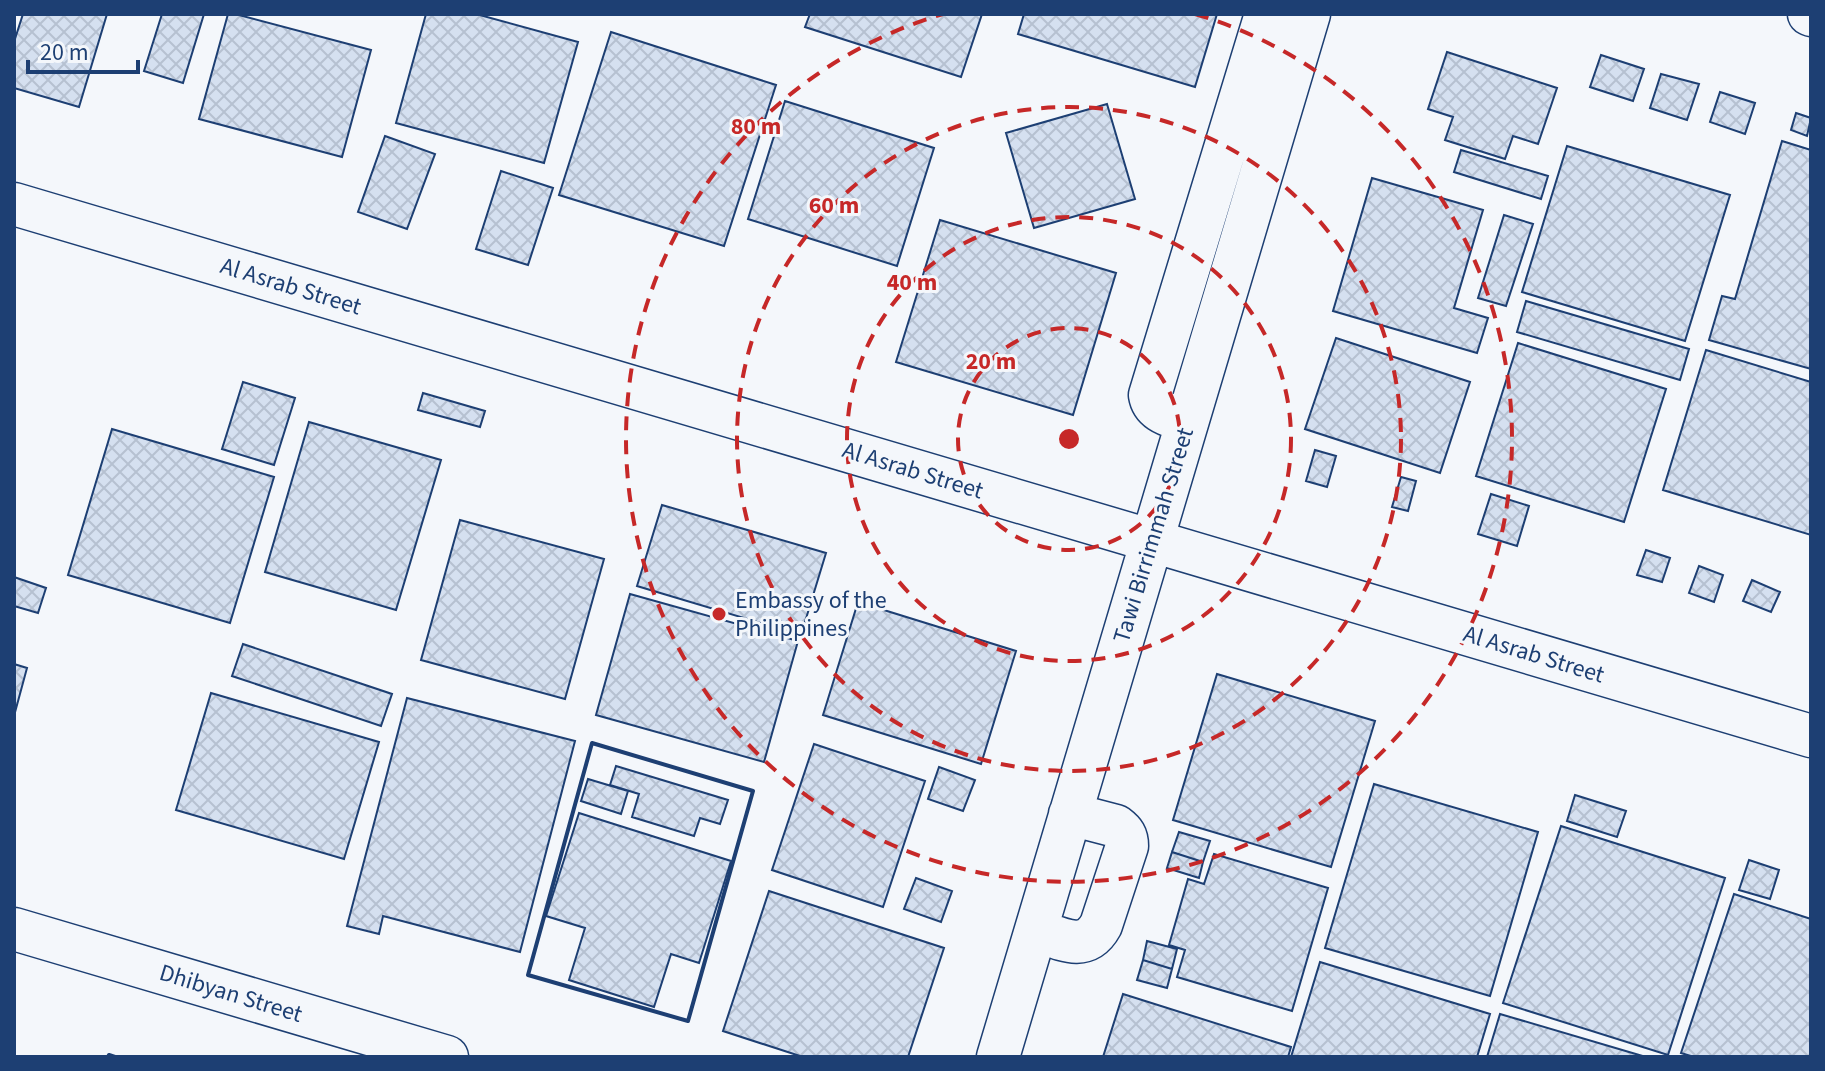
<svg xmlns="http://www.w3.org/2000/svg" width="1825" height="1071" viewBox="0 0 1825 1071" font-family="'Source Sans 3',sans-serif">
  <style>
    .building { fill: url(#building-cross-hatch); stroke: #1d3f73; stroke-width: 2 }
    .lines { fill: none; stroke-linecap: round; stroke-linejoin: round }
    .minor-casing { stroke: #1d3f73; stroke-width: 45 }
    .minor { stroke: #f4f7fb; stroke-width: 42 }
    .wall { stroke: #1d3f73; stroke-width: 4 }
    .ring { fill: none; stroke: #c62828; stroke-width: 4; stroke-dasharray: 14 10 }
    .poi-dot { fill: #c62828; stroke: #f4f7fb; stroke-width: 3 }
    .labels { text-anchor: middle; stroke-width: 6; stroke-linejoin: round; paint-order: stroke }
    .street-label { font-size: 24px; fill: #1d3f73; stroke: #f4f7fb }
    .poi-label { font-size: 24px; fill: #1d3f73; stroke: #f4f7fb; text-anchor: start }
    .centre { fill: #c62828; stroke: #f4f7fb; stroke-width: 4 }
    .ring-label { font-size: 24px; text-anchor: middle; font-weight: bold; fill: #c62828; stroke: #f4f7fb; stroke-width: 6; stroke-linejoin: round; paint-order: stroke }
  </style>
  <defs>
    <pattern id="building-cross-hatch" width="8" height="8" patternUnits="userSpaceOnUse" patternTransform="scale(2)"><rect width="8" height="8" fill="#d5e0f0"/><path d="M0 0l8 8M0 8l8-8" fill="none" stroke="#b6c1d1"/></pattern>
  </defs>
  <rect width="100%" height="100%" fill="#f4f7fb"/>
  <!-- building -->
  <path class="building" d="M23,14h84l-28,93 -65,-19v-46z
    M162,14h42l-21,69 -39,-12z
    M228,14h7l136,36 -29,107 -143,-38z
    M426,14h50l102,28 -34,121 -148,-40z
    M810,14h172l-21,63 -156,-50z
    M1024,14h193l-22,73 -177,-53z
    M611,32l165,53 -52,161 -165,-51z
    M1447,52l110,36 -19,56 -25,-8 -8,23 -60,-19 8,-23 -25,-8z
    M1601,55l43,14 -11,32 -43,-14z
    M1661,74l38,10 -12,36 -37,-12z
    M1720,92l35,11 -10,31 -35,-12z
    M785,101l149,47 -37,118 -149,-47z
    M1107,104l28,95 -101,29 -28,-95z
    M1796,113l15,5 -4,18 -16,-6z
    M385,136l50,18 -28,75 -49,-17z
    M1782,141l29,9v219l-102,-29 13,-44 13,3z
    M1567,146l163,49 -45,146 -163,-49z
    M1461,150l87,26 -7,23 -87,-27z
    M501,171l52,17 -25,77 -52,-16z
    M1372,178l111,32 -29,98 34,10 -11,35 -144,-42z
    M1504,215l29,9 -27,82 -28,-8z
    M940,220l176,53 -43,142 -177,-53z
    M1526,301l163,48 -9,31 -163,-48z
    M1336,338l134,44 -30,91 -135,-44z
    M1518,343l148,46 -42,133 -148,-46z
    M1706,350l105,32v153l-148,-45z
    M243,382l52,16 -21,67 -52,-16z
    M423,393l62,18 -5,16 -62,-17z
    M309,422l132,38 -45,150 -131,-38z
    M112,429l162,48 -44,146 -162,-48z
    M1315,450l21,6 -9,31 -21,-6z
    M1401,477l15,4 -8,30 -16,-4z
    M1491,494l38,12 -12,40 -39,-12z
    M662,505l164,48 -25,82 -164,-49z
    M460,520l144,39 -39,140 -144,-39z
    M1646,550l24,8 -8,24 -25,-7z
    M1699,566l24,9 -9,27 -25,-9z
    M14,577l32,11 -8,25 -24,-7z
    M1752,580l28,12 -9,20 -28,-11z
    M630,594l168,47 -34,121 -168,-47z
    M858,602l158,49 -35,113 -158,-49z
    M243,644l149,50 -11,32 -149,-50z
    M14,664l13,4 -13,48z
    M1217,674l158,47 -44,146 -158,-47z
    M211,693l168,49 -35,117 -168,-49z
    M407,698l168,43 -55,211 -137,-36 -4,18 -32,-8z
    M814,744l111,37 -42,126 -111,-37z
    M616,766l112,34 -8,24 -20,-6 -6,18 -62,-19 7,-23 -29,-9z
    M939,767l36,13 -12,31 -35,-12z
    M588,779l40,12 -7,23 -40,-13z
    M1374,784l164,48 -48,164 -165,-48z
    M1575,795l51,16 -9,26 -50,-16z
    M579,813l152,48 -32,102 -28,-9 -17,53 -85,-27 16,-52 -39,-12z
    M1561,826l164,52 -57,177 -165,-52z
    M1179,832l31,9 -7,21 -31,-10z
    M1172,852l31,10 -4,16 -32,-10z
    M1214,854l114,34 -36,123 -115,-34 8,-27 -16,-5 19,-66 16,5z
    M1749,860l30,10 -9,29 -31,-9z
    M916,878l36,13 -11,31 -37,-13z
    M769,891l175,57 -36,109h-105l-80,-26z
    M1734,894l77,25v138h-117l-13,-4z
    M1147,941l30,8 -5,20 -29,-9z
    M1143,960l29,9 -5,19 -30,-8z
    M1320,962l170,52 -13,43h-186z
    M1123,994l168,53 -3,10h-185z
    M1500,1014l146,43h-159z"/>
  <g class="lines">
    <defs>
      <path id="minor" d="M1809,14l2,1
        M14,204l1797,532
        M1187,422c-15,-6 -34,-9 -37,-27l116,-381
        M14,929l433,128
        M1036,930c24,8 49,24 65,-5l26,-79c0,-10 -3,-14 -11,-20l-46,-12
        M998,1057l311,-1043"/>
    </defs>
    <!-- minor casing -->
    <use href="#minor" class="minor-casing"/>
    <!-- minor -->
    <use href="#minor" class="minor"/>
    <!-- wall -->
    <path class="wall" d="M592,743l161,48 -65,230 -160,-46z
      M108,1057l1,-2 6,2"/>
  </g>
  <!-- distance rings -->
  <g class="ring">
    <circle cx="1069" cy="439" r="111"/>
    <circle cx="1069" cy="439" r="222"/>
    <circle cx="1069" cy="439" r="332"/>
    <path d="M1195 14A443 443 0 1 1 943 14"/>
  </g>
  <!-- markers -->
  <circle class="poi-dot" cx="719" cy="614" r="8"/>
  <g class="labels">
    <!-- street labels -->
    <g class="street-label">
      <text transform="translate(291 286) rotate(17)" y="8">Al Asrab Street</text>
      <text transform="translate(913 470) rotate(17)" y="8">Al Asrab Street</text>
      <text transform="translate(1153 535) rotate(-73)" y="8">Tawi Birrimmah Street</text>
      <text transform="translate(1534 654) rotate(17)" y="8">Al Asrab Street</text>
      <text transform="translate(231 993) rotate(17)" y="8">Dhibyan Street</text>
    </g>
    <!-- poi labels -->
    <g class="poi-label">
      <text x="735" y="608">Embassy of the<tspan x="735" dy="28">Philippines</tspan></text>
    </g>
  </g>
  <circle cx="1069" cy="439" r="12" class="centre"/>
  <g class="ring-label">
    <text x="756" y="134">80 m</text>
    <text x="834" y="213">60 m</text>
    <text x="912" y="290">40 m</text>
    <text x="991" y="369">20 m</text>
  </g>
  <!-- border -->
  <rect width="1825" height="1071" fill="none" stroke="#1d3f73" stroke-width="32"/>
  <!-- scale -->
  <path d="M28 60v12h110v-12" fill="none" stroke="#1d3f73" stroke-width="4"/>
  <text x="40" y="60" font-size="24" fill="#1d3f73" stroke="#f4f7fb" stroke-width="6" paint-order="stroke">20 m</text>
</svg>
